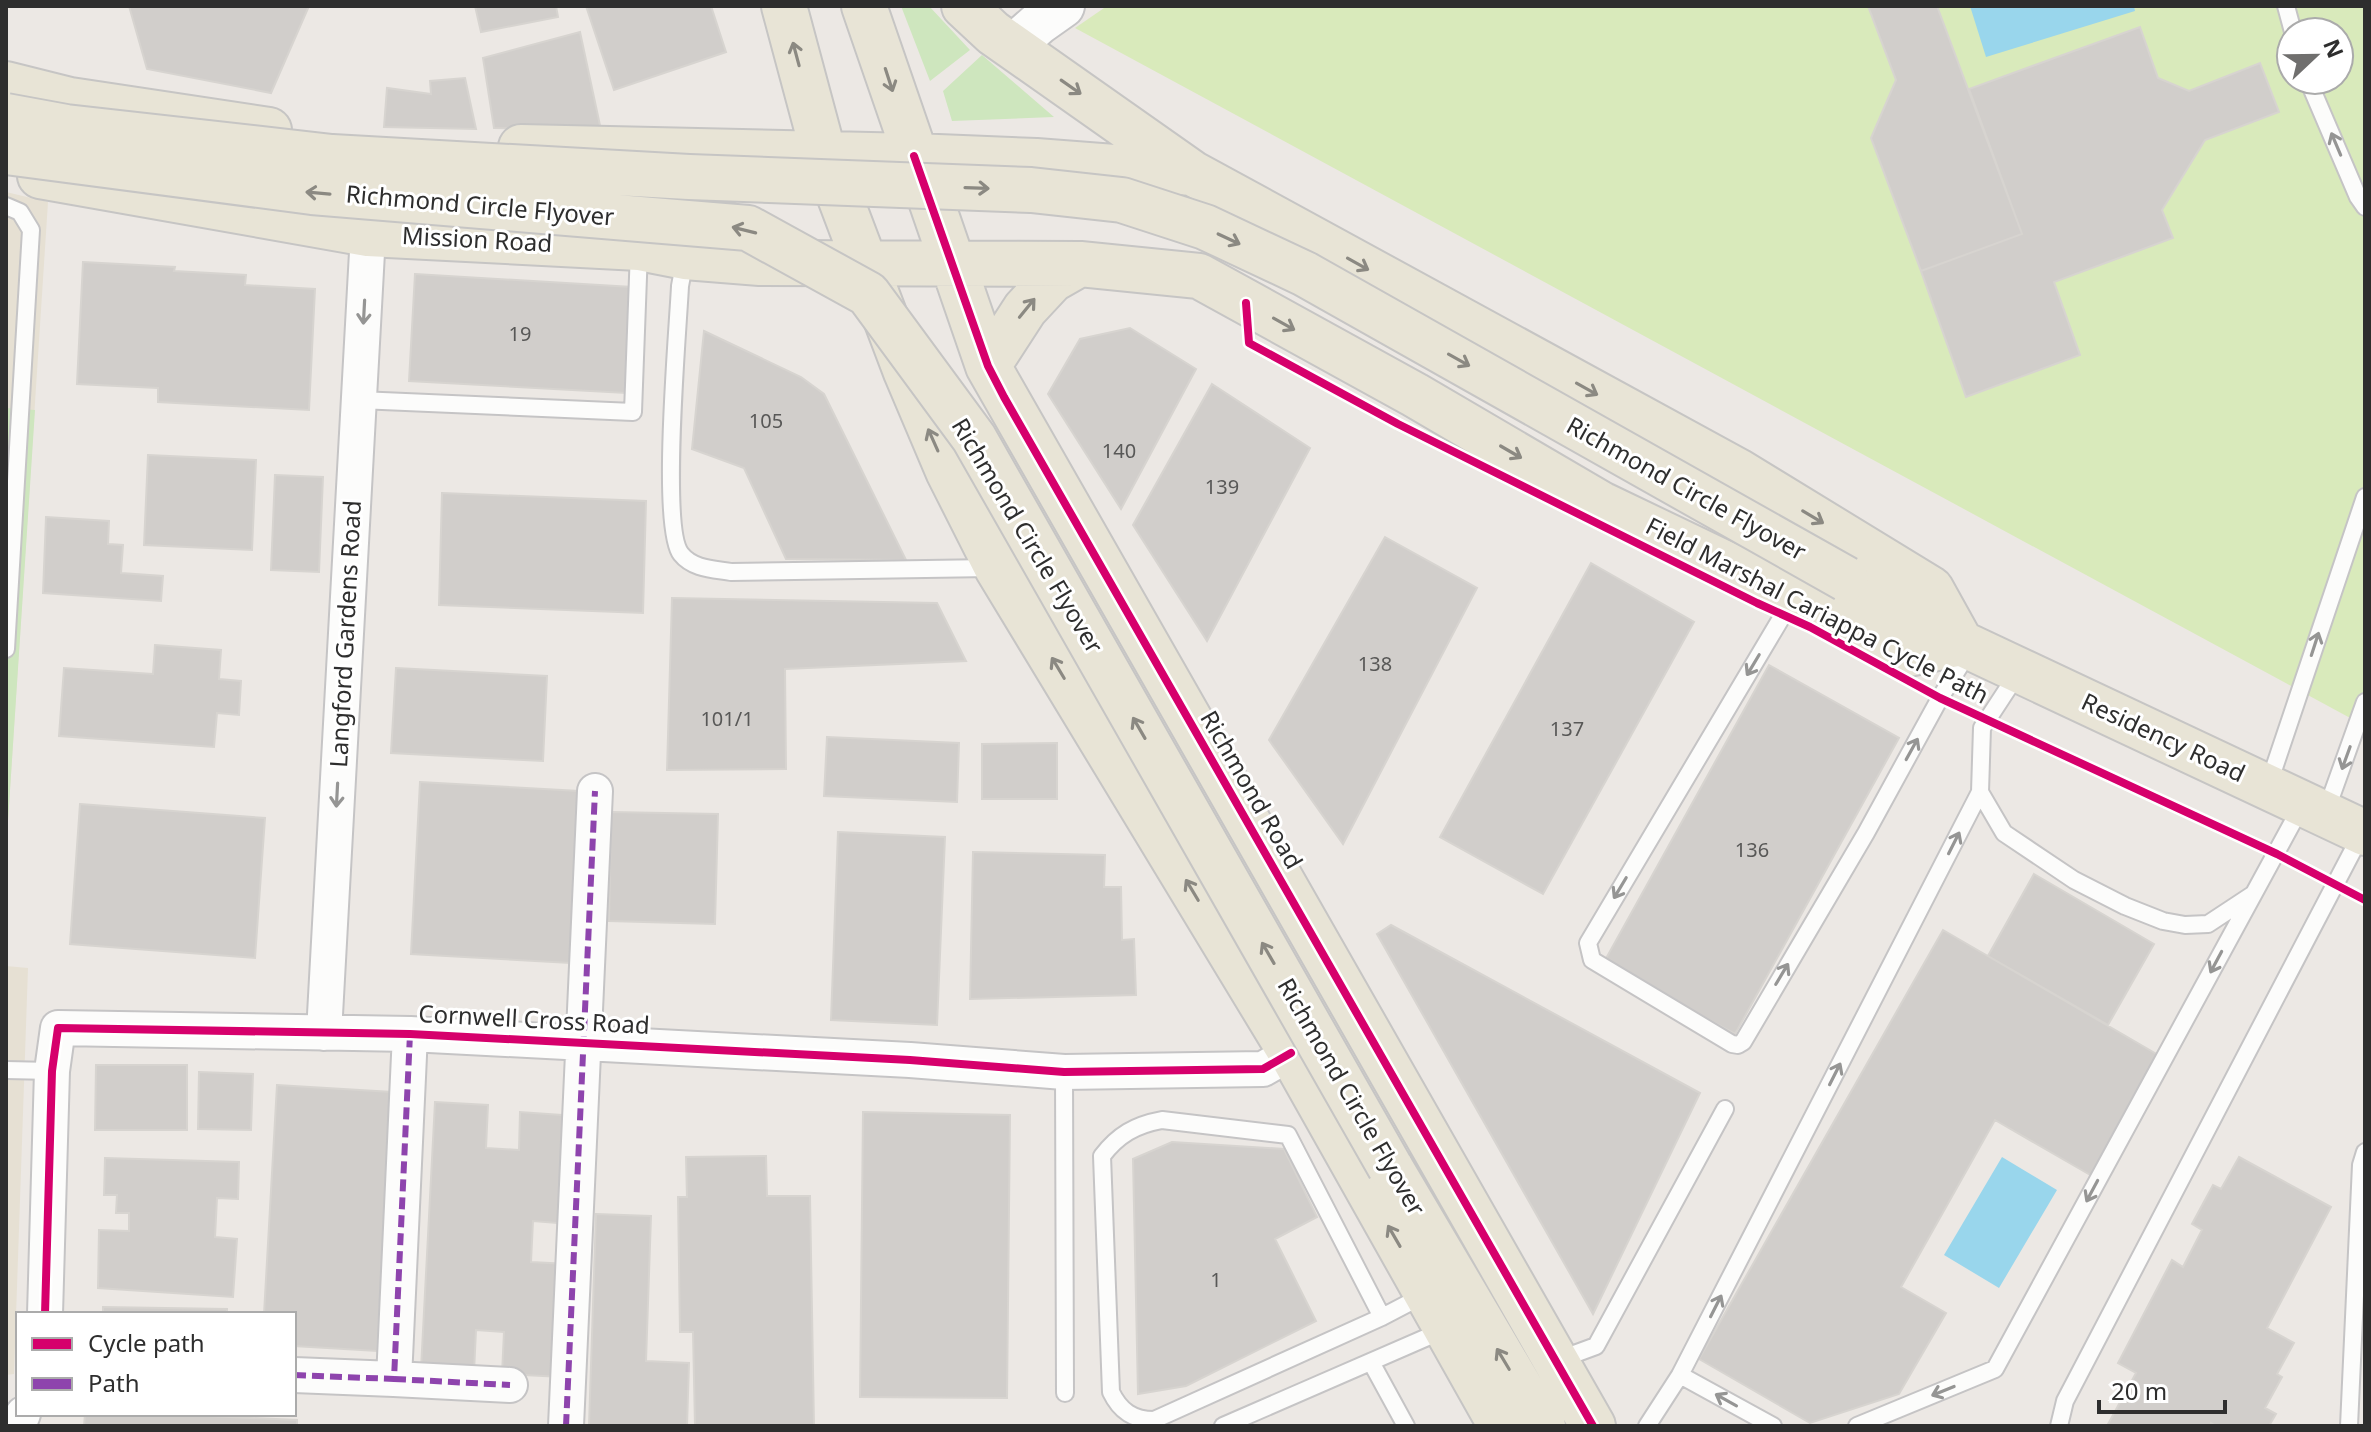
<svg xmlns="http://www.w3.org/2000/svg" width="2371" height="1432" viewBox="0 0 2371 1432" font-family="'Noto Sans',sans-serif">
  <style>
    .education { fill: #e6e0d3 }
    .green { fill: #cee6be }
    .pitch { fill: #d9eabb; fill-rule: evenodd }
    .water { fill: #99d6ec }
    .building { fill: #d1cecb; stroke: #d7d4d0; stroke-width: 2 }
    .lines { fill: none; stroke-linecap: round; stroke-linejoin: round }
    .service-casing { stroke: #c5c4c5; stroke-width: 20 }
    .minor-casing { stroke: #c5c4c5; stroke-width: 38 }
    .tertiary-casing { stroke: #c5c4c5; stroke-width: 46 }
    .primary-casing { stroke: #c6c5c4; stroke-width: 48 }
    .service { stroke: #fcfcfb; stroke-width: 16 }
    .minor { stroke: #fcfcfb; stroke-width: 34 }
    .tertiary { stroke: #fcfcfb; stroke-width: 42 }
    .primary { stroke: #e8e4d6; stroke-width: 44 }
    .primary-bridge-casing { stroke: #c6c5c4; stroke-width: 48; stroke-linecap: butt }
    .primary-bridge { stroke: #e8e4d6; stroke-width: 44 }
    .quiet { stroke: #8e44ad; stroke-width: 6; stroke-dasharray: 12 6; stroke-linecap: butt }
    .cycleway-casing { stroke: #fff; stroke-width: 13 }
    .cycleway { stroke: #d6006c; stroke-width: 8 }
    .oneway { stroke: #8b8982 }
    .oneway2 { stroke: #959594 }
    .labels { text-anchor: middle; stroke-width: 6; stroke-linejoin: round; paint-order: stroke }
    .number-label { font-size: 20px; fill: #585857 }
    .street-label { font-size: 24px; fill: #2e2e2e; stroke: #fff }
  </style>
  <rect width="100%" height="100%" fill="#ece8e4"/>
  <!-- education -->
  <path class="education" d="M6,192l42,10 -42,649z
    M6,966l22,2 -14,406 -8,1z"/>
  <!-- green -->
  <path class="green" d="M901,6h28l41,44 -40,31z
    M982,55l72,62 -102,4 -9,-30z
    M6,408l29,2 -29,441z"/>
  <!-- pitch -->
  <path class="pitch" d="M1107,6h1258v720l-1290,-698zM2291,32h48v48h-48z"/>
  <!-- water -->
  <path class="water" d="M1970,6h164l1,5 -149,46z
    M2002,1157l55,33 -58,98 -55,-33z"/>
  <!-- building -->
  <path class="building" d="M129,6h180l-38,87 -124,-24z
    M475,6h81l2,11 -77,15z
    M586,6h125l15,46 -112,38z
    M1868,6h69l85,228 -101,37 -50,-133 25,-58z
    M2140,27l18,51 31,13 71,-28 19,49 -74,28 -43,70 11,28 -119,44 26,73 -114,42 -45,-126 101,-37 -53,-145z
    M580,32l21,98 -107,-2 -11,-70z
    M465,78l11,51 -92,-2 3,-39 44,6 -1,-13z
    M83,262l92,5 -1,4 72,4 -1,10 70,4 -6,121 -151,-8v-14l-81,-4z
    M415,274l217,13 -6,106 -217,-12z
    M1130,328l66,41 -75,140 -73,-115 32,-55z
    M704,331l97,46 23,17 82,166 -120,-1 -42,-91 -52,-19z
    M1212,384l98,64 -103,193 -74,-116z
    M148,455l108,5 -4,90 -108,-5z
    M275,475l48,2 -4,95 -48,-2z
    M442,493l204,8 -3,112 -204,-8z
    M46,517l63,4 -1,23 15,1 -2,28 42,3 -2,25 -118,-8z
    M1385,537l92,51 -134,256 -74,-104z
    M1591,563l103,59 -151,272 -103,-57z
    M672,598l265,5 29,58 -181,8 1,100 -119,1z
    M155,645l66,5 -2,29 22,2 -2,34 -22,-2 -3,34 -155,-11 5,-68 89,6z
    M1769,665l130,73 -164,296 -131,-72z
    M396,668l151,8 -4,85 -152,-8z
    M827,737l132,6 -2,59 -133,-6z
    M1057,743v56h-75v-55z
    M420,782l159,9 -9,172 -159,-9z
    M80,804l185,14 -10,140 -185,-14z
    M611,812l107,2 -3,110 -106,-3z
    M838,832l107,5 -8,188 -106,-5z
    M973,852l132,3 -1,32h17l1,53 12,-1 2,56 -166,4z
    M2034,874l120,70 -46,81 -120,-69z
    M1391,925l309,168 -107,221 -216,-380z
    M1943,930l217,126 -68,120 -97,-56 -94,167 45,26 -47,81 -89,29 -111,-64z
    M96,1065h91v65h-92z
    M199,1072l54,2 -2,56 -53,-1z
    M277,1085l115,7 -15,259 -83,-5v-32h-30z
    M435,1102l53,3 -2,43 33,2 1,-38 56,4 -7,108 -36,-3 -2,41 37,2 -6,113 -60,-3 2,-42 -28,-2 -2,42 -53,-3z
    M863,1112l147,3 -3,283 -147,-1z
    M1172,1142l112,7 33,68 -42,22 41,82 -130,65 -48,8 -5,-235z
    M766,1156l1,40h43l4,230h-119l-2,-94h-13l-2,-135h9l-1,-40z
    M2239,1157l92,50 -64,121 27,15 -17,31 5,3 -17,31 11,6 -7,12h-53l-5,-3 -1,3h-103l29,-53 -18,-10 54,-103 11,7 19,-37 -10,-6 21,-39 8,4z
    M105,1158l134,4 -1,37 -21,-1 -2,39 22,2 -4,58 -135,-9 1,-58 30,1v-18h-13l1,-18h-13z
    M596,1214l55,2 -5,145 43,2 -2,63h-98z
    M103,1307l124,2v5h-124z
    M85,1414h79l133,6v6h-213z"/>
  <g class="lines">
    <defs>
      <path id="service" d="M2286,6l7,26
        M2308,80l50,117 7,10
        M6,206l14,6 11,18 -25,419
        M685,259l-5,27c-2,43 -20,242 1,268 12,15 32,15 50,18l260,-4
        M359,400l274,12 6,-162
        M1792,600l-204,343 4,17 140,84 6,1 5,-3 123,-209 74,-135 29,-47
        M2268,786l97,-289
        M1980,792l24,41 70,47 51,26 38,15 22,4 23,-1 44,-29
        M2325,814l40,-112
        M6,1070l46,1
        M1064,1072l1,321
        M1382,1317l-94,-182 -126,-15c-27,5 -44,15 -60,36l9,236c9,19 22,28 43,28l228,-103 44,-23
        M1558,1360l38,-14 129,-237
        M1371,1362l35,64
        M1680,1375l93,51
        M1223,1426l223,-97
        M1647,1426l33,-51 300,-583 2,-64 36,-55
        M1857,1426l138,-57 306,-562
        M2059,1426l6,-25 297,-568
        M2349,1426l12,-261 4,-13"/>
      <path id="minor" d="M324,1033l44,-799
        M45,1314l7,-243 6,-43 352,6 500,26 154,12 199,-3 28,-16
        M294,1375l100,4 16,-345
        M394,1379l116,6
        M18,1426l5,-12
        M566,1426l29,-635"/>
      <path id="tertiary" d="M1013,46l26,-23 24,-17"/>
      <path id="primary" d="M784,6l40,149 82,217 42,99 49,97 294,485 210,373
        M864,6l124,360 605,1060
        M964,6l29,27 199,140
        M6,84l64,16 199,30
        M521,147l393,9 122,5 156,12 546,298 193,118 30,54
        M40,176l328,58 271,14 46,9 75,6 320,1 119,12 216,119 186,109 167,80 136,71 57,-12
        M988,366l37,-57 27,-29 28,-16
        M1846,579l115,64 404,190
        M1390,1167l153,259"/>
    </defs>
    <!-- service casing -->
    <use href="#service" class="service-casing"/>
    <!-- minor casing -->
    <use href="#minor" class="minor-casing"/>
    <!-- tertiary casing -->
    <use href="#tertiary" class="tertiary-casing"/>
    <!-- primary casing -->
    <use href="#primary" class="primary-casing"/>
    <!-- service -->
    <use href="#service" class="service"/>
    <!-- minor -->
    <use href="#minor" class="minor"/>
    <!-- tertiary -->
    <use href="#tertiary" class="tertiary"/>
    <!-- primary -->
    <use href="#primary" class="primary"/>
    <defs>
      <path id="primary-bridge" d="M6,116l60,11 266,30 357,20 342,13 91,10 83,27 100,47 541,305
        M6,152l306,40 436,36 120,66 106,144 416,729"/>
    </defs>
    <!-- primary-bridge casing -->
    <use href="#primary-bridge" class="primary-bridge-casing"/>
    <!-- primary-bridge -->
    <use href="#primary-bridge" class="primary-bridge"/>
    <!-- quiet -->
    <path class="quiet" d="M294,1375l100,4 16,-345
      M394,1379l116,6
      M566,1426l29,-635"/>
    <defs>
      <path id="cycleway" d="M914,156l74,210 16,31 589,1029
        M1246,303l3,40 149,81 359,179 53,24 130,71 337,156 88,46
        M45,1314l7,-243 6,-43 352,6 500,26 154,12 199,-3 28,-16"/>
    </defs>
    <!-- cycleway casing -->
    <use href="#cycleway" class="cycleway-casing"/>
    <!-- cycleway -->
    <use href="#cycleway" class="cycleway"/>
  </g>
  <!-- one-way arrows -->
  <defs><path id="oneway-shaft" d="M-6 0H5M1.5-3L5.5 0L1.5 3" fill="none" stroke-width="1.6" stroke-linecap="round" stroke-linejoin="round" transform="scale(2)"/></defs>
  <g class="oneway">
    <use href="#oneway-shaft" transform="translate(796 54) rotate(-105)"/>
    <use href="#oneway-shaft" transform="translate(889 80) rotate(72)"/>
    <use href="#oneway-shaft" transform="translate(1071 87) rotate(35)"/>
    <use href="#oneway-shaft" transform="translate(977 188) rotate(2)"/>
    <use href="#oneway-shaft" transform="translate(318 193) rotate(-175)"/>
    <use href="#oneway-shaft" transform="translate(744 230) rotate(-166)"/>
    <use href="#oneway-shaft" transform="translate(1229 239) rotate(25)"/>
    <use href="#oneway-shaft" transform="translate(1358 264) rotate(29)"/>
    <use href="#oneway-shaft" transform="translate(1027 308) rotate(-51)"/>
    <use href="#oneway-shaft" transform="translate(1284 324) rotate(29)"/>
    <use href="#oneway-shaft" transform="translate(1459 360) rotate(29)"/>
    <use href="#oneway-shaft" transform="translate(1587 389) rotate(29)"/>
    <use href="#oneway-shaft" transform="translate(933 440) rotate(-114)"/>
    <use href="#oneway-shaft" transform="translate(1511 452) rotate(30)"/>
    <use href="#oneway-shaft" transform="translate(1813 517) rotate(31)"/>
    <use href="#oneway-shaft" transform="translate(1058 668) rotate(-121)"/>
    <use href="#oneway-shaft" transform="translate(1139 728) rotate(-120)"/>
    <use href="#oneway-shaft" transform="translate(1192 890) rotate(-121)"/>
    <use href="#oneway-shaft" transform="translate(1268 953) rotate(-120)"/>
    <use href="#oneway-shaft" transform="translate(1394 1236) rotate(-120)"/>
    <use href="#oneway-shaft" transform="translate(1503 1359) rotate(-121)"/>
  </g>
  <g class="oneway2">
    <use href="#oneway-shaft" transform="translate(2336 144) rotate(-113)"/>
    <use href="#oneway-shaft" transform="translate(364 312) rotate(93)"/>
    <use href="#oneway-shaft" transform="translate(2315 644) rotate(-72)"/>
    <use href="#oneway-shaft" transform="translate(1753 665) rotate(121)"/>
    <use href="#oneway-shaft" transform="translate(1912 749) rotate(-61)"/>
    <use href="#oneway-shaft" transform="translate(2346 758) rotate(110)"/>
    <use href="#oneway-shaft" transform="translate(337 795) rotate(93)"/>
    <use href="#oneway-shaft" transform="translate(1954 843) rotate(-63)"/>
    <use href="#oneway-shaft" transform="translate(1620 888) rotate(121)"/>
    <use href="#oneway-shaft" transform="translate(2216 962) rotate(118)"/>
    <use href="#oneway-shaft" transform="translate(1782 974) rotate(-59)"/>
    <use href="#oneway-shaft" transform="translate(1835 1074) rotate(-63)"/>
    <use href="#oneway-shaft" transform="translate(2092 1191) rotate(118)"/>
    <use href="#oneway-shaft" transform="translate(1716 1306) rotate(-63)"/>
    <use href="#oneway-shaft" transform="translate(1943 1391) rotate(158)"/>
    <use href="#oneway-shaft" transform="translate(1726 1400) rotate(-151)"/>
  </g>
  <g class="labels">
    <!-- number labels -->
    <g class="number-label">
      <text x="520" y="341">19</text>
      <text x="766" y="428">105</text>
      <text x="1119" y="458">140</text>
      <text x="1222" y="494">139</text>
      <text x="1375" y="671">138</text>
      <text x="727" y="726">101/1</text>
      <text x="1567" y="736">137</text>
      <text x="1752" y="857">136</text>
      <text x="1216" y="1287">1</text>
    </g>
    <!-- street labels -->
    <g class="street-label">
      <text transform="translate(480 206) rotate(5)" y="8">Richmond Circle Flyover</text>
      <text transform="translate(477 240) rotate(3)" y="8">Mission Road</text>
      <text transform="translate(1686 489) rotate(29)" y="8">Richmond Circle Flyover</text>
      <text transform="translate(1027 536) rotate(59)" y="8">Richmond Circle Flyover</text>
      <text transform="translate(1817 611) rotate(27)" y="8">Field Marshal Cariappa Cycle Path</text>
      <text transform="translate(346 634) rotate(-87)" y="8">Langford Gardens Road</text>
      <text transform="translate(2163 738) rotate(25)" y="8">Residency Road</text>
      <text transform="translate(1251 790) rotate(60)" y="8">Richmond Road</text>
      <text transform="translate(534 1020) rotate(3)" y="8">Cornwell Cross Road</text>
      <text transform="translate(1351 1097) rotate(60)" y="8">Richmond Circle Flyover</text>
    </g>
  </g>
  <!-- border -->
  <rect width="2371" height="1432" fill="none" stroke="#2e2e2e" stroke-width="16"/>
  <!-- legend -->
  <rect x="16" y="1312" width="280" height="104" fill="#ffffff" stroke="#ababab" stroke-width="2"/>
  <rect x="32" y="1338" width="40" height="12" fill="#d6006c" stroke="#ababab" stroke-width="2"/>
  <text x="88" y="1352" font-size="24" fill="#2e2e2e">Cycle path</text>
  <rect x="32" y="1378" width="40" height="12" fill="#8e44ad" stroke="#ababab" stroke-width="2"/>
  <text x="88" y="1392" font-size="24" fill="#2e2e2e">Path</text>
  <!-- north arrow -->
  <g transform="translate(2315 56) rotate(68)"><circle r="38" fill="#ffffff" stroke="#ababab" stroke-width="2"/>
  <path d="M0-6L14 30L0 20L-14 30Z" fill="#706f6e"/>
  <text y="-12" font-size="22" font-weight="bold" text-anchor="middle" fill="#2e2e2e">N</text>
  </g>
  <!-- scale -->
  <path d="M2099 1400v12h126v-12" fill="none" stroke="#2e2e2e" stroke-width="4"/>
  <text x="2111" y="1400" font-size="24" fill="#2e2e2e" stroke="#ffffff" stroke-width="6" paint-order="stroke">20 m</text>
</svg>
